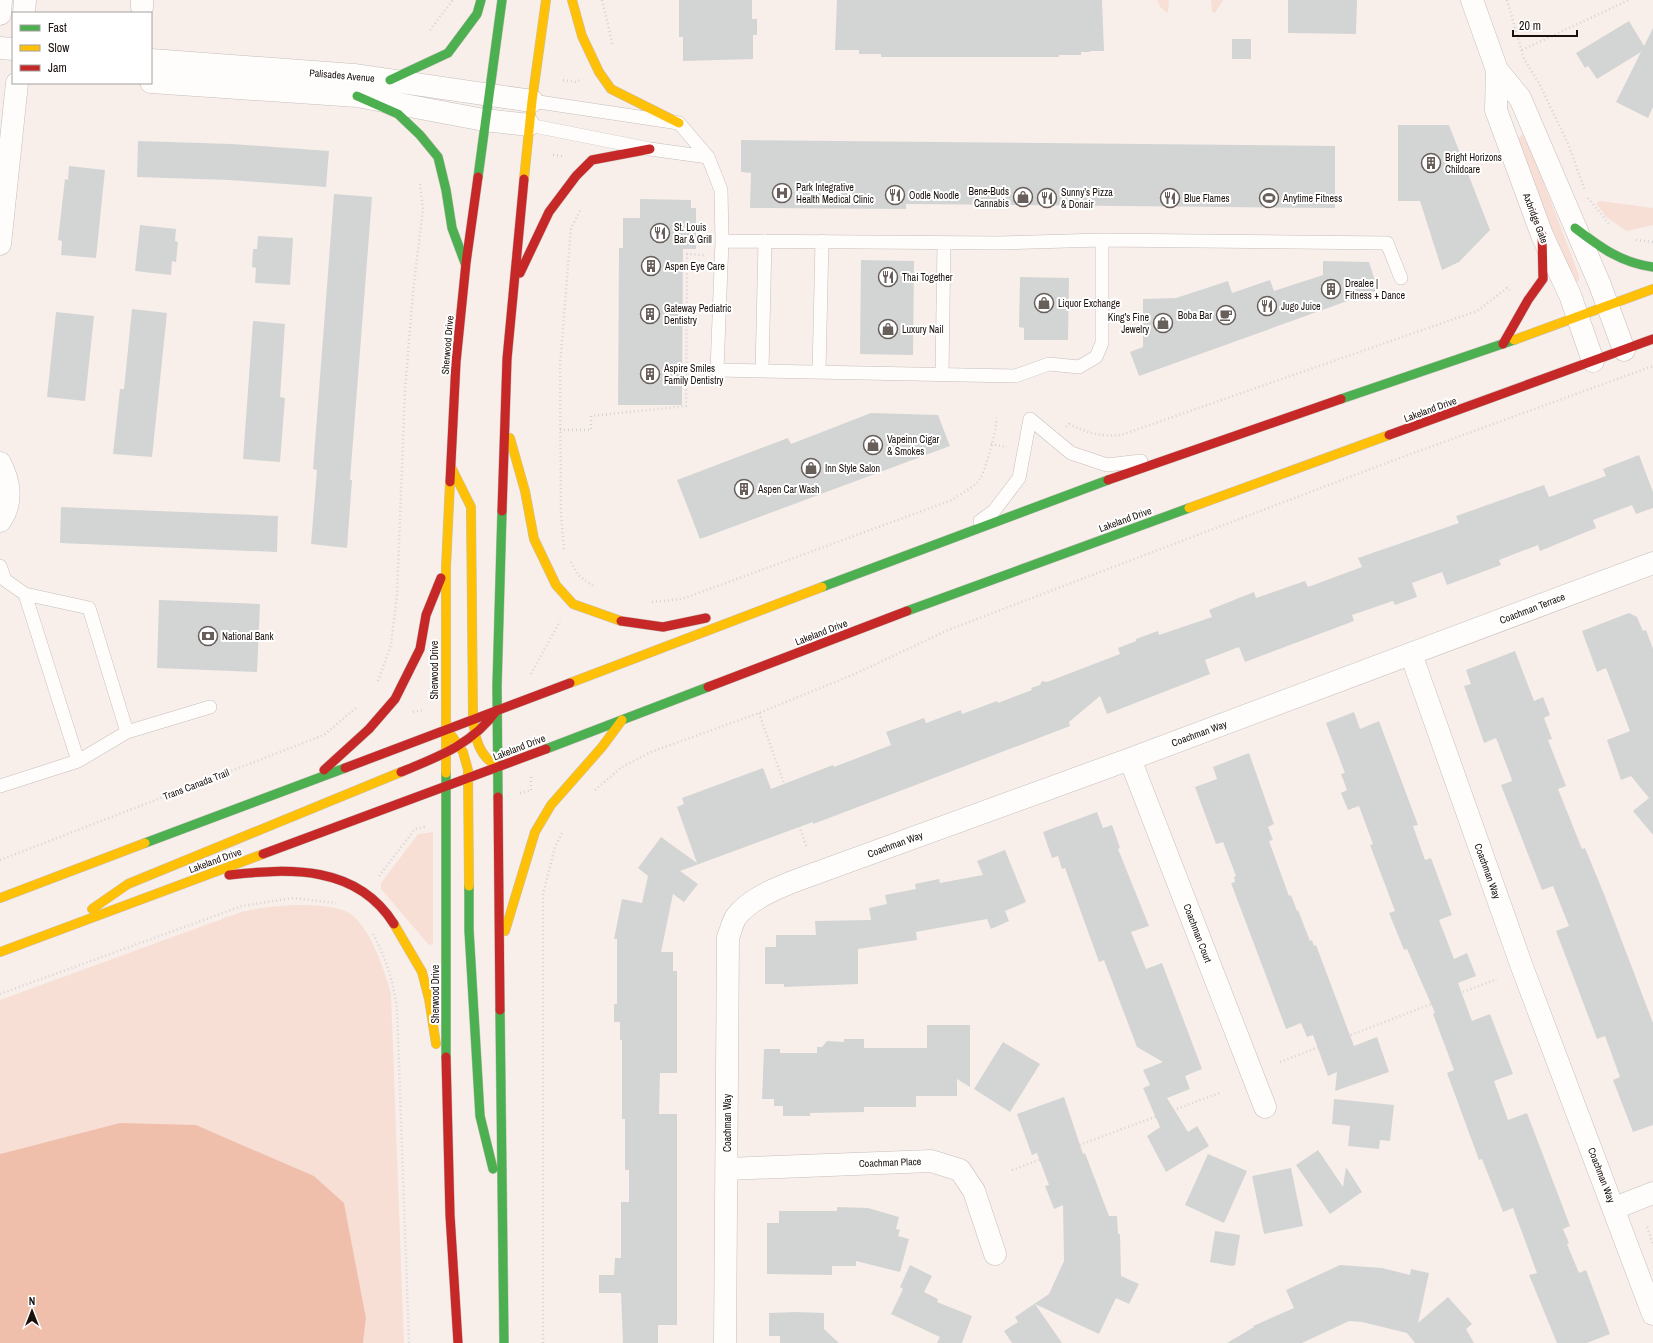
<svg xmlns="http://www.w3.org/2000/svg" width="1653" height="1343" viewBox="0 0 1653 1343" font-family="'Archivo Narrow',sans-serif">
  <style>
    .green { fill: #f7dfd6 }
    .forest { fill: #f0bfac }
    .building { fill: #d3d5d5 }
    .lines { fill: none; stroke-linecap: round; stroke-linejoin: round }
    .lane-casing { stroke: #c6beba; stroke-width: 14 }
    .street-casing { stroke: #c6beba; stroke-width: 23 }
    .fast-casing { stroke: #c6beba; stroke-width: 10 }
    .slow-casing { stroke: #c6beba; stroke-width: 10 }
    .jam-casing { stroke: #c6beba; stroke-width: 10 }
    .path { stroke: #d5d3d2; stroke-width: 2.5; stroke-dasharray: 1 3; stroke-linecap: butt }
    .lane { stroke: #fefdfc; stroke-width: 13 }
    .street { stroke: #fefdfc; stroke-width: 22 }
    .fast { stroke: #4caf50; stroke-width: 9 }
    .slow { stroke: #ffc107; stroke-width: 9 }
    .jam { stroke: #c62828; stroke-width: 9 }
    .labels { text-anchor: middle; stroke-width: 4; stroke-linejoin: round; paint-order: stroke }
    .street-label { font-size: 10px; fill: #1a100c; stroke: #fff }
    .poi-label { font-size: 10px; fill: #1a100c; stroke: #fff; text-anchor: start }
  </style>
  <rect width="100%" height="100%" fill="#f8efeb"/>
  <!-- green -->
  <path class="green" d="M1157,0h12l-1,13 -7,-5z
    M1211,0h12l-8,13 -3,-1z
    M1521,135l5,1 53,139v5l-2,2 -6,-2 -53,-141z
    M1601,201l52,7v17l-26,6 -21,-14 -10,-14z
    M433,832v112l-4,1 -48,-56v-6l37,-49z
    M294,905c16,0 35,0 51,6 24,10 40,60 46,83l13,349h-41l3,-25 -22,-115 -30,-27 -118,-51 -150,17 -46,12v-154l241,-88 26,-5z"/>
  <!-- forest -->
  <path class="forest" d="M120,1123l76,2 118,51 30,27 22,115 -3,25h-363v-189z"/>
  <!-- building -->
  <path class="building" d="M679,0h73v19h5v16h-4v24l-70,2v-24h-4z
    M837,0h265l2,51h-14v1h-9v3h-22v2h-178v-3h-22v-4h-24z
    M1288,0h69l-1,34 -68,-1z
    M1629,21l15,25 9,-18v79l-5,11 -32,-16 25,-50 -44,27 -9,-13 -3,2 -9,-15z
    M1232,39h19v20h-19z
    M1398,125h51l41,105 -31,32 -17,8 -22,-69h-22z
    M741,140l594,6v62l-429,-4v5l-156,-1 1,-35 -10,-1z
    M138,141l94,3 97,7 -3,36 -97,-7 -92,-3z
    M69,166l36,4 -9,88 -35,-3 1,-14 -4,-1 7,-61 3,1z
    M334,194l38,3 -22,283h2l-5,68 -36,-4 6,-74 -4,-1z
    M640,199l51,1v8h5v41h-13l-1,156h-64l1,-157h4v-30h17z
    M140,225l36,4 -1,12 3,1 -2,20 -4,-1 -1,14 -36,-4z
    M258,236l35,2 -3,47 -35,-2 1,-15 -4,-1 1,-18h4z
    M861,260l53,1 -1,94 -53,-1z
    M1323,261l46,1 9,28 -239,86 -9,-24 13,-5v-48l33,-1 52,-17 4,12 38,-13 4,11 49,-16z
    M1020,277l49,1 -1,62h-44v-12l-5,-1z
    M132,309l35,4 -15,144 -39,-3 7,-65h4z
    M56,312l38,4 -9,85 -38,-4z
    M253,321l32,3 -5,73 5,1 -5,64 -37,-3z
    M871,413l67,2 12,31 -250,93 -23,-59 111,-42 3,6z
    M1639,455l14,37v16l-17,6 -4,-9 -39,15 3,8 -56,23 -2,-6 -39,15 2,5 -54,20 -5,-13 -30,11 5,14 -22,8 -2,-4 -41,14 2,6 -109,41 -6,-15 -34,13 5,14 -103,40 -7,-18 -31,26 1,4 -212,81 -45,17v-2l-133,49 18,13 -14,18 -11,-8 -12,58h12v19h4v102h-17l-1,41h18v211h-19v18h-35l-2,-50h-22v-18h15l1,-17h6v-56h8v-32h-4v-51h-3v-79h-2v-18h-6v-18h3v-65h-3l8,-40 20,4 6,-27 -10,-8 23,-31 36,26 -20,-56 7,-3 -2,-6 81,-30 8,21 62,-24 1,2 57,-22 -5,-13 38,-14 2,5 35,-13 1,4 35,-13 1,2 34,-13 -1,-2 9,-3 2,-4 5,1 73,-28 -2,-6 18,-7v-2l22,-8 1,4 53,-18 -3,-7 45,-18 2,6 49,-17 3,6 54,-20 -4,-9 101,-35 -3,-7 88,-31 5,12 57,-21 -3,-7z
    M61,507l217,9 -1,36 -217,-9z
    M159,600l101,4 -3,68 -100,-4z
    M1629,613l8,4 6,14 3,-1 7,19v186l-20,-24 16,-13 -18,-22 -10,4 -14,-40 23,-9 -24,-63 -9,4 -15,-41z
    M1515,651l19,50 9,-4 7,18 -6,3 8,21 -4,1 18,46 -8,3 24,60 3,-1 19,46 49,129v102l-20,7 -20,-52 7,-3 -15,-41 -8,3 -41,-108 13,-5 -16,-40 -11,4 -41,-105 11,-4 -1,-4 -15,-39 -12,5 -20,-57 7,-2 -5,-14z
    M1354,712l6,17 19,-8 39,104 -5,1 12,34 6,-2 21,57 -13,5 15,39 13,-6 9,23 -18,7 14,38 18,-7 23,60 -19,7 14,39 19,-7 43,113 -7,3 6,14 -2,1 12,29 7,-3 24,64 -23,9h-30l-28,-68 8,-2 -24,-65 -10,4 -21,-53 -3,1 -32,-87 7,-3 -21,-56 2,-1 -28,-64 -3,1 -15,-37 6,-2 -25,-66 3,-1 -14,-38 -11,4 -7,-17 6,-3 -6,-16 4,-1 -19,-50z
    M1249,753l25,71 -6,3 5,13 -4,1 20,55 2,-1 6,16 1,-1 12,31 2,-1 2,6 2,-1 38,101 23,-9 12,35 -54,19 2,-19 -9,4 -15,-41 -6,2 -6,-14 -15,6 -55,-146 4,-1 -1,-5 2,-1 -13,-34 -7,2 -21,-57 22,-8 -4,-12z
    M1097,812l6,16 9,-3 8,23 -2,1 31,77 -18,6 15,37 16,-6 40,106 -17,7 5,13 -23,9 21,34 9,-6 12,20 -43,26 -19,-36 13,-9 -17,-39 7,-3 -7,-15 20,-8 -26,-15 -33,-87 -5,2 -34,-94 -3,1 -4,-13 -6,2 -9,-26z
    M1005,850l21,52 -21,9 4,10 -18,8 -4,-10 -71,13 1,8 -59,9v35l-74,3v-3h-19v-37h11v-12h40l-1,-14 56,-1 -2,-12 18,-4 -2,-9 31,-6 -1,-5 24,-5 1,4 43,-8 -6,-14z
    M927,1025h43v62l-13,-8v17h-41v11h-52v5l-54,1v3h-27v-10h-9v-7h-12l2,-50h16v4h37v-6h5l5,-6 17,1v-3h20v9h63z
    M1003,1042l37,22 -30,48 -36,-23z
    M1064,1097l19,57 2,-1 24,63h8l1,18h2l1,42 18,8 -10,20 -13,-6 -17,36 -64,-30 27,39h-50l-8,-12 14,-9 -3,-5 34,-23 15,-33 -1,-56 -9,4 -9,-23 4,-1 -12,-32 -5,2 -15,-41z
    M1334,1099l60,6 -4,36 -10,-1 -1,9 -31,-3 2,-20 -18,-2z
    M1318,1150l25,37 3,-20 16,25 -32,22 -34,-49z
    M1208,1154l39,17 -23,52 -39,-18z
    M1291,1168l12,58 -39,8 -12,-58z
    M837,1207l31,1 31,9 -3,12 4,1 -2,6 11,3 -9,33 -44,-11v5h-24v9l-65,-1v-51h12v-12h58z
    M1215,1231l25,4 -5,30 -3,1 -22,-4z
    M910,1265l22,11 -8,16 14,7 -1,3 35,14 -10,27h-25l3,-6 -49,-23 12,-25 -3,-2z
    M1340,1265l42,3 28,7 1,-6 18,4 -11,50 30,-26 24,27 -6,5 8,14h-59l-8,-10 -45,-11 -13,-1 -47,22h-75l27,-16 -1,-1 41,-18 -8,-18z
    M797,1312l27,1v16l15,14h-59v-7h-11v-23z"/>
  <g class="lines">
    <defs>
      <path id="lane" d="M532,101l147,22 29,34 13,33 1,51 277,2 103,-3 285,3 14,35
        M529,125l121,24 58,8
        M722,241l-5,129 298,6 34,-12 30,3 17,-10 6,-14v-103
        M762,371l3,-130
        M819,372l3,-131
        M942,374l2,-131
        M980,521l14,-10 25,-33 11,-59 41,34 36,12 34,-4
        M0,566l5,14 20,14 64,14 38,124 -49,29
        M127,732l83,-25
        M0,786l78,-25 -53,-167"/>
      <path id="street" d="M1472,0l25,70 -1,40 46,125 28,60 23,66
        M142,7v-7
        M24,13l1,-13
        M0,14l1,-14
        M0,48l13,1
        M151,60l203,15 178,26
        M1497,70l23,28 80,187 24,65
        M151,82l206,14 127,24 45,5
        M0,244l17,-161
        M0,463c10,19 13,40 0,58
        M1411,654l111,313 131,347
        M1130,759l135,348
        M727,1169l204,-8 29,9 14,21 21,63
        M1615,1208l38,-15
        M725,1343l3,-406c3,-6 4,-14 8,-20 17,-23 59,-36 86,-46l308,-112 523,-196"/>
      <path id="fast" d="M390,80l58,-27 29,-39 4,-14
        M357,96l41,18 22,21 18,22 8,33 6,38 13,35
        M478,177l24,-177
        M1575,228c25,19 46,35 78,39
        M1341,399l173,-59
        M822,587l286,-107
        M907,611l282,-103
        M546,749l162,-62
        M446,773v284
        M498,797l-1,-111 5,-175
        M145,843l200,-75
        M469,886v44l11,186 13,53
        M500,1010l4,333"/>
      <path id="slow" d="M572,0l10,36 17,36 12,17 68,34
        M524,179l8,-78 14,-101
        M1514,340l139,-51
        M510,438l15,53 9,48 22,46 17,19 48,17
        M451,467l20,40 2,212c2,20 6,37 25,48
        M1189,508l200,-73
        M570,683l252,-96
        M452,736l11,16 5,18 1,116
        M446,773v-206l4,-85
        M0,898l145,-55
        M92,909l36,-25 273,-112
        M394,924l28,48 7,27 7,45
        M505,931l30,-99 16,-27 51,-58 20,-27
        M0,952l263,-98"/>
      <path id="jam" d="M520,273l29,-61 27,-36 16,-16 58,-11
        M1503,344l25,-44 15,-21 -1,-44
        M1389,435l264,-96
        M1108,480l233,-81
        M450,482l6,-120 10,-99 12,-86
        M502,511l5,-152 17,-180
        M621,621l42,6 43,-9
        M708,687l199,-76
        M345,768l225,-85
        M324,770l45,-41 26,-30 25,-50 6,-34 15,-37
        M401,772c37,-15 72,-28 96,-62
        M498,797l2,213
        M263,854l283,-105
        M229,875c61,-7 128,-10 165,49
        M446,1057l4,158 8,128"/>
    </defs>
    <!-- lane casing -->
    <use href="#lane" class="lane-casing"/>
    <!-- street casing -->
    <use href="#street" class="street-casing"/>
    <!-- fast casing -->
    <use href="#fast" class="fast-casing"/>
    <!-- slow casing -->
    <use href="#slow" class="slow-casing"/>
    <!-- jam casing -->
    <use href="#jam" class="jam-casing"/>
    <!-- path -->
    <path class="path" d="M602,0l11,46
      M1507,0l17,59 16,26 29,61 16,45
      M430,30l23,-30
      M1522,50l107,-50
      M563,80l13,2 4,-2
      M553,155l11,1
      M1588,198l22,27
      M1636,240l17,2
      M1066,427l3,-3c19,9 30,13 52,11l356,-124 30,-23 3,2
      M560,430h31v-14l95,-10 1,-152 17,1
      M991,444l16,3
      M564,549l-3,-35 -1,-148 11,-138 10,-19
      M571,562l7,13 15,11
      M652,602l30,-3 270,-99c8,-6 19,-11 26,-18 6,-6 21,-58 18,-64
      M531,674l29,-53
      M378,681l13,-36 6,-50 8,-205 8,-98 10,-83 -3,-25
      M413,712l11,-2
      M759,713l48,135
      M531,777v13
      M595,790l27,-23 29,-15 108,-39 98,-40 91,-43 449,-171 256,-93
      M520,793l11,-3
      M0,860l324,-125 33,-28
      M379,876l36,-47 10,-2
      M373,934c13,24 20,47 24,74l12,335
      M0,994l242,-88 51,-8 43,5
      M1280,1062l217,-83
      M1012,1170l210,-78
      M1647,1227l6,17
      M543,1343v-449l12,-47 7,-14"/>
    <!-- lane -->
    <use href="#lane" class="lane"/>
    <!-- street -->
    <use href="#street" class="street"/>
    <!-- fast -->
    <use href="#fast" class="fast"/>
    <!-- slow -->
    <use href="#slow" class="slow"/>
    <!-- jam -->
    <use href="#jam" class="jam"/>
  </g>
  <!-- icons -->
  <defs>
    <symbol id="building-ring" viewBox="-11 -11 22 22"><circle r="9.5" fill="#fff" stroke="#685e5a" stroke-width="1.5"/><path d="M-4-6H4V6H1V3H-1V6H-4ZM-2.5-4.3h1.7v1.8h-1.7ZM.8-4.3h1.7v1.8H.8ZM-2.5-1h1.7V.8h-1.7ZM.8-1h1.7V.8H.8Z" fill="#685e5a"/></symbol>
    <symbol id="hospital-ring" viewBox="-11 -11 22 22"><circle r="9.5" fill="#fff" stroke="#685e5a" stroke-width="1.5"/><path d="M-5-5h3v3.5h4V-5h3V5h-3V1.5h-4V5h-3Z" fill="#685e5a"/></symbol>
    <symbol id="restaurant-ring" viewBox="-11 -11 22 22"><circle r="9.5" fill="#fff" stroke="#685e5a" stroke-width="1.5"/><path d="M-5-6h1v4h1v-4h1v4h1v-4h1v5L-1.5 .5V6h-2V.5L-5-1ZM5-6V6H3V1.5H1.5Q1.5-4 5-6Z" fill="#685e5a"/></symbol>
    <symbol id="shop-ring" viewBox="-11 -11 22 22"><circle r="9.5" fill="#fff" stroke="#685e5a" stroke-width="1.5"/><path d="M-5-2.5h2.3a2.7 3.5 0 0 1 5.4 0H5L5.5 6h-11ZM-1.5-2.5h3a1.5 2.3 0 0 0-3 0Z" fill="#685e5a"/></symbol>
    <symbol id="stadium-ring" viewBox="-11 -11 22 22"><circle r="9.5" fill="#fff" stroke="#685e5a" stroke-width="1.5"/><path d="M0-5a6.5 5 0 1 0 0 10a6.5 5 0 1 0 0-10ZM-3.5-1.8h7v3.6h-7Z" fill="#685e5a"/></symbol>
    <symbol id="cafe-ring" viewBox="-11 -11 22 22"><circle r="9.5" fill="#fff" stroke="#685e5a" stroke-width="1.5"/><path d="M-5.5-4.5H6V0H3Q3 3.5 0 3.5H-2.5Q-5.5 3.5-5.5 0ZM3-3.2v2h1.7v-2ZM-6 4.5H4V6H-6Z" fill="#685e5a"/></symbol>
    <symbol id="bank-ring" viewBox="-11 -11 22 22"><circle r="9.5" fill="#fff" stroke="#685e5a" stroke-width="1.5"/><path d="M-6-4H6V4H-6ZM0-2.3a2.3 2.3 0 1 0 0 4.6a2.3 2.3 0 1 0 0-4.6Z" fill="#685e5a"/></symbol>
  </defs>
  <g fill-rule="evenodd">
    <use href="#building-ring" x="1420" y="152" width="22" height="22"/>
    <use href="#hospital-ring" x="771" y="182" width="22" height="22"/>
    <use href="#restaurant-ring" x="884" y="184" width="22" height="22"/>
    <use href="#shop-ring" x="1012" y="186" width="22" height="22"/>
    <use href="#restaurant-ring" x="1036" y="187" width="22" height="22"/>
    <use href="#restaurant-ring" x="1159" y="187" width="22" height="22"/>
    <use href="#stadium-ring" x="1258" y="187" width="22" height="22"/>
    <use href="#restaurant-ring" x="649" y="222" width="22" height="22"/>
    <use href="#building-ring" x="640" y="255" width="22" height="22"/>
    <use href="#restaurant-ring" x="877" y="266" width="22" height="22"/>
    <use href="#building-ring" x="1320" y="278" width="22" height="22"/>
    <use href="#shop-ring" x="1033" y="292" width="22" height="22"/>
    <use href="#restaurant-ring" x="1256" y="295" width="22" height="22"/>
    <use href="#building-ring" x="639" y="303" width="22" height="22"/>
    <use href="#cafe-ring" x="1215" y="304" width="22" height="22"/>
    <use href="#shop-ring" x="1152" y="312" width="22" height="22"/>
    <use href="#shop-ring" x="877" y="318" width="22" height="22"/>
    <use href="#building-ring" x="639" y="363" width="22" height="22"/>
    <use href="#shop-ring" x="862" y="434" width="22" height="22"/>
    <use href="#shop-ring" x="800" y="457" width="22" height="22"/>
    <use href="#building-ring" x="733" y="478" width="22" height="22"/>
    <use href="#bank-ring" x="197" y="625" width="22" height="22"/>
  </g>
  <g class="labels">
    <!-- street labels -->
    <g class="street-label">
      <text transform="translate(342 75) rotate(5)" y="4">Palisades Avenue</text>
      <text transform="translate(1536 218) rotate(69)" y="4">Axbridge Gate</text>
      <text transform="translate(447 345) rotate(-85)" y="4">Sherwood Drive</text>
      <text transform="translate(1430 409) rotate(-20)" y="4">Lakeland Drive</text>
      <text transform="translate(1125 519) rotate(-20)" y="4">Lakeland Drive</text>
      <text transform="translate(1532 608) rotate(-21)" y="4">Coachman Terrace</text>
      <text transform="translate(821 632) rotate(-21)" y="4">Lakeland Drive</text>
      <text transform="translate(434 670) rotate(-90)" y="4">Sherwood Drive</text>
      <text transform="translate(1199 733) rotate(-20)" y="4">Coachman Way</text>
      <text transform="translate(519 747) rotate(-21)" y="4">Lakeland Drive</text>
      <text transform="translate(196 784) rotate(-21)" y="4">Trans Canada Trail</text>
      <text transform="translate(895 844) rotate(-20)" y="4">Coachman Way</text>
      <text transform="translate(215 860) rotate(-20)" y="4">Lakeland Drive</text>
      <text transform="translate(1488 871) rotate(70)" y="4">Coachman Way</text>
      <text transform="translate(1198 933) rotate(69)" y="4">Coachman Court</text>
      <text transform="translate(435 994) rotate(-90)" y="4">Sherwood Drive</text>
      <text transform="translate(727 1123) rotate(-90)" y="4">Coachman Way</text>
      <text transform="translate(890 1162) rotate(-2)" y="4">Coachman Place</text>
      <text transform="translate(1602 1175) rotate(69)" y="4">Coachman Way</text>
    </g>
    <!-- poi labels -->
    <g class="poi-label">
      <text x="1445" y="161">Bright Horizons<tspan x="1445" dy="12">Childcare</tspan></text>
      <text x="796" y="191">Park Integrative<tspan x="796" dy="12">Health Medical Clinic</tspan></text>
      <text x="1009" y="195" text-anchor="end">Bene-Buds<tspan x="1009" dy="12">Cannabis</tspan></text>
      <text x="1061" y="196">Sunny’s Pizza<tspan x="1061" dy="12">&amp; Donair</tspan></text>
      <text x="909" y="199">Oodle Noodle</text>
      <text x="1184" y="202">Blue Flames</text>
      <text x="1283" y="202">Anytime Fitness</text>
      <text x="674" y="231">St. Louis<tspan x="674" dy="12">Bar &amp; Grill</tspan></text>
      <text x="665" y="270">Aspen Eye Care</text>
      <text x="902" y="281">Thai Together</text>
      <text x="1345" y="287">Drealee |<tspan x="1345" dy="12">Fitness + Dance</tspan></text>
      <text x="1058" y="307">Liquor Exchange</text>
      <text x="1281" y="310">Jugo Juice</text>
      <text x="664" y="312">Gateway Pediatric<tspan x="664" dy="12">Dentistry</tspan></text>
      <text x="1212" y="319" text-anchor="end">Boba Bar</text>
      <text x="1149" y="321" text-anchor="end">King's Fine<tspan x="1149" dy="12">Jewelry</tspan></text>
      <text x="902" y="333">Luxury Nail</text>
      <text x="664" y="372">Aspire Smiles<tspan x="664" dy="12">Family Dentistry</tspan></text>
      <text x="887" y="443">Vapeinn Cigar<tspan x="887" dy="12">&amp; Smokes</tspan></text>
      <text x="825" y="472">Inn Style Salon</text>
      <text x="758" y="493">Aspen Car Wash</text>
      <text x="222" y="640">National Bank</text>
    </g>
  </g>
  <!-- legend -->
  <rect x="12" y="12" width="140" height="72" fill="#ffffff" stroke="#a39f9e"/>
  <rect x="20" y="25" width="20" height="6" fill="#4caf50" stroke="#a39f9e"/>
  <text x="48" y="32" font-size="12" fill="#1a100c">Fast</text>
  <rect x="20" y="45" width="20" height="6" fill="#ffc107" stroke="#a39f9e"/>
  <text x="48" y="52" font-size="12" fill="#1a100c">Slow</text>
  <rect x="20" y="65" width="20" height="6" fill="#c62828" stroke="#a39f9e"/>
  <text x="48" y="72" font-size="12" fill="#1a100c">Jam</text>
  <!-- north arrow -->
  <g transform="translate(32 1311)" stroke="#ffffff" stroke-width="3" paint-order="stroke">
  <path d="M0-3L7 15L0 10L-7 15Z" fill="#1a100c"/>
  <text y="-6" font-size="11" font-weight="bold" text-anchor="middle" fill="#1a100c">N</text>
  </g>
  <!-- scale -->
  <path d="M1513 30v6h64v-6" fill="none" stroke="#1a100c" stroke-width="2"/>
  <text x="1519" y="30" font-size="12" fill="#1a100c" stroke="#ffffff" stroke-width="3" paint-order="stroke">20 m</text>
</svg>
